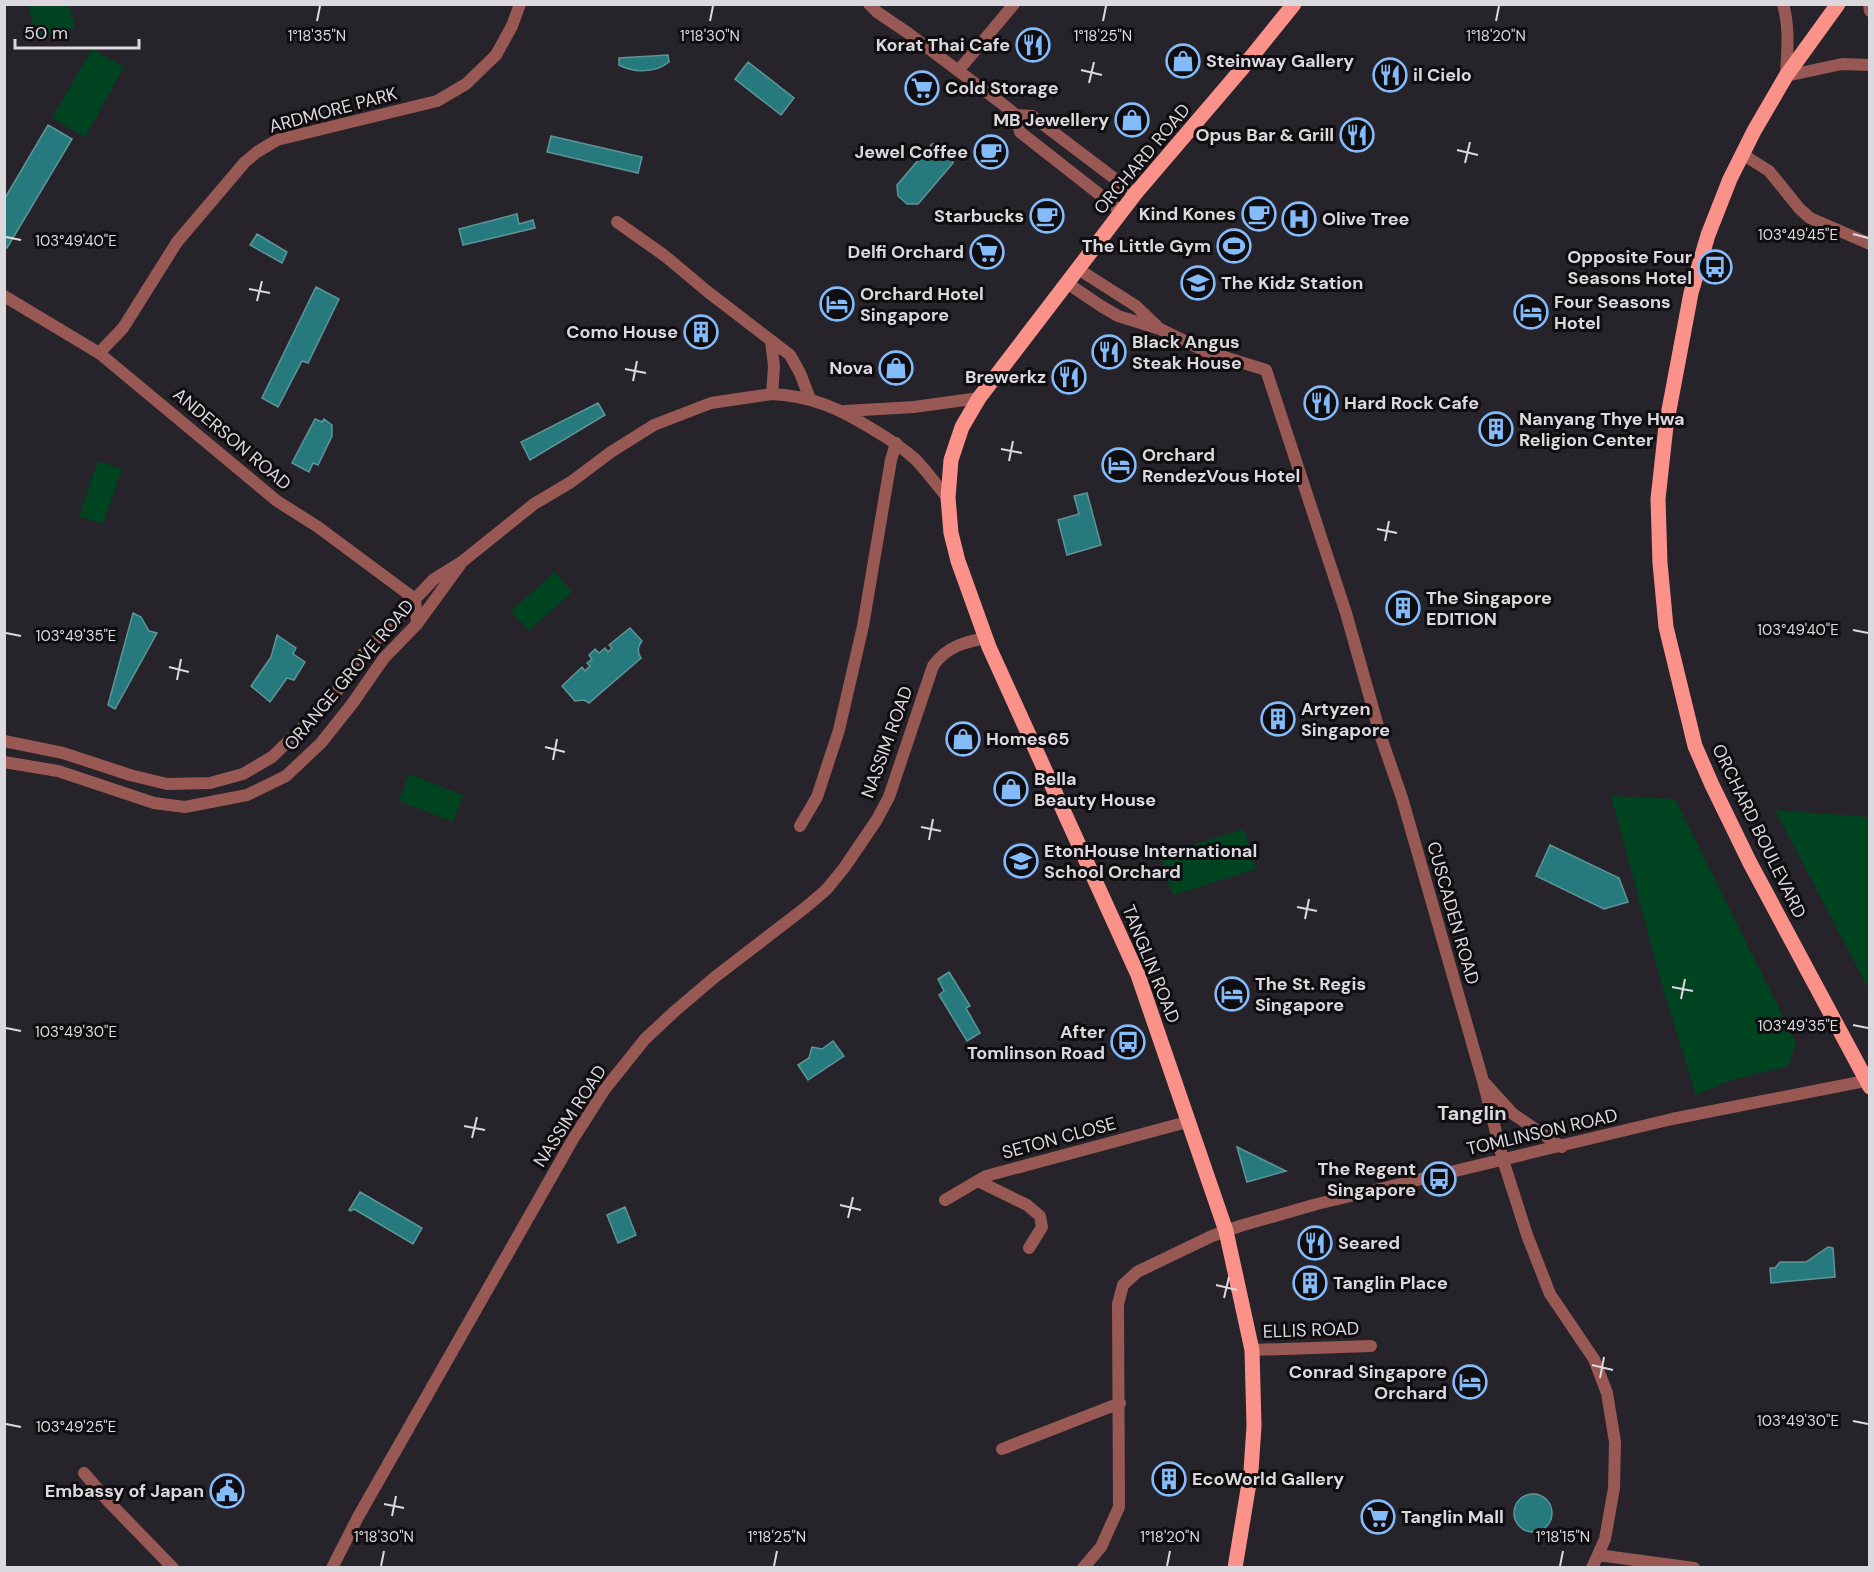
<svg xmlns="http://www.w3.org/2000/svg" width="1874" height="1572" viewBox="0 0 1874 1572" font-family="'DM Sans',sans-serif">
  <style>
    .green { fill: #004320 }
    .water { fill: #26797c; stroke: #5d9699; stroke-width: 1.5 }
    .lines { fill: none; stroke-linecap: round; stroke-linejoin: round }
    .minor { stroke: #985853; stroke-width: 12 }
    .tertiary { stroke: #985853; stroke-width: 12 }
    .primary { stroke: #fb928a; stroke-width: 15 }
    .ticks { fill: none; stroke: #dcd9de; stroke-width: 2 }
    .labels { text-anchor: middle; stroke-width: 6; stroke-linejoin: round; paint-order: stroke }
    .poi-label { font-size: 18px; font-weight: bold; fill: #dcd9de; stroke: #0f0d10; text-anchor: start }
    .street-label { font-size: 18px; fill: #dcd9de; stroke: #0f0d10 }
    .neighbourhood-label { font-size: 20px; font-weight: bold; fill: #dcd9de; stroke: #0f0d10 }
    .ticks-label { font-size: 15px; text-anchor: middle; fill: #dcd9de; stroke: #0f0d10; stroke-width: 6; stroke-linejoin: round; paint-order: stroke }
  </style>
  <rect width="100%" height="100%" fill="#27232a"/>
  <!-- green -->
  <path class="green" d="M28,5h41l6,23 -38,10z
    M92,49l32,18 -39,70 -33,-19z
    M98,461l24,8 -19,55 -24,-8z
    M555,572l17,20 -43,39 -18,-20z
    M409,774l54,21 -10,27 -54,-21z
    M1611,796l64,3 121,244 -8,23 -57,14 -35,15 -33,-106z
    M1775,810l94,7v173z
    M1244,829l12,40 -83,26 -13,-40z"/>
  <!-- water -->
  <path class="water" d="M668,55l1,7c-13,11 -35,11 -50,3v-7z
    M748,62l46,36 -13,17 -46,-36z
    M48,125l24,14 -65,109 -3,-2 1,-48z
    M551,136l91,21 -4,16 -91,-21z
    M942,143l11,9v11l-35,41h-11l-9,-8 -1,-11 35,-41z
    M517,214l2,10 14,-4 2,8 -72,17 -4,-16z
    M257,234l30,18 -5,11 -32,-18z
    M316,287l23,12 -31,64 -6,-2 -24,46 -16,-9z
    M598,403l7,12 -75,45 -9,-18z
    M315,419l7,3 2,-3 8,6v11l-14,29 -5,-2 -4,9 -17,-9z
    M1087,493l14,52 -34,10 -9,-35 21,-6 -5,-18z
    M133,613l8,4 8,14 8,2 -42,76 -7,-4z
    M630,628l12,13c-5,6 -5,11 -1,17l-52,45 -5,-3 -9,1 -13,-15 20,-19 3,4 5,-5 -3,-3 5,-4 -3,-4 6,-6 4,4 6,-5 3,4 4,-4 -3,-3z
    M277,635l19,13 -3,6 12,8 -11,18 -7,-2 -17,24 -19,-16 20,-29z
    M1550,845l69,33 9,24 -24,7 -68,-33z
    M949,972l21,34 -4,2 14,25 -13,8 -28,-46 5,-4 -6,-12z
    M833,1041l11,15 -36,24 -10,-15 11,-7 3,-11 10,2z
    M1237,1147l49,24 -39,11z
    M360,1192l62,36 -9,16 -59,-35 -3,2 -2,-1z
    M625,1207l11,28 -18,8 -11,-28z
    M1828,1247l5,1 2,29 -64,6 -1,-15h5l5,-6h26z
    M1514 1513a19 19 0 1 1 38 0a19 19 0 1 1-38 0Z"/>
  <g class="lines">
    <!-- minor -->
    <path class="minor" d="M869,4l8,8 31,21 97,73 11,9 4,17 102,80
      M1783,4c7,24 4,48 3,72l56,-12 28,1
      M1869,4l1,7
      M958,71l56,-67
      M1016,115l16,1 103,78
      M1742,154l27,17 30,37 11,10 60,26
      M617,222l48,34 43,36 82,63 10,18 10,26
      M1078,269l58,37 21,20
      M1067,283l34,23 17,10 42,13 45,22 61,19 80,243 35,124 21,61 81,283 20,79 24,75 23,59 44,65 13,34 8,49 -1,46 -9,51 -13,29
      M4,296l95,57 178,148 41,26 97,72 2,25
      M771,341l3,25 -2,28
      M99,353l24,-25 54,-86 68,-80 12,-10 20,-12 160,-39 29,-17 30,-29 16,-29 8,-22
      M800,826l17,-29 22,-67 24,-104 28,-166 5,-17
      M1484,1082l29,32 49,33
      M978,1181l49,24 13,11 2,11 -13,21
      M945,1200l41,-24 201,-54
      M1252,1350l119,-4
      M1002,1449l118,-46
      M84,1473l25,29 64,66
      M1598,1555l96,13
      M332,1568l26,-51 215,-378 32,-50 40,-50 30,-28 40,-34 91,-70 20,-17 18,-22 32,-47 13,-24 44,-131c13,-19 31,-24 53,-28
      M1083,1568l18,-21 18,-40 -1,-203 5,-19 14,-13 75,-36 28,-10 77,-22 355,-85 198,-39"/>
    <!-- tertiary -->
    <path class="tertiary" d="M845,411l69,-4 65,-9
      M4,741l59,12 67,22 37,9 43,-1 33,-9 29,-17 59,-57 31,-45 72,-76 29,-18 71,-57 37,-22 40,-30 43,-27 57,-22 61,-9c41,2 68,15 102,36 15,9 29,18 41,29 12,12 22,27 33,39
      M4,762l54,9 96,32 31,4 62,-12 39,-19 35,-33 31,-39 32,-46 33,-34 43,-59"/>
    <!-- primary -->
    <path class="primary" d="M1838,4l-52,72 -32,55 -24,48 -22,56 -17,58 -12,64 -13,69 -8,73 2,64 6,64 29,119 17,39 38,78 120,224
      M1235,1568l16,-97 3,-45 -2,-76 -26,-119 -88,-256 -149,-328 -31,-86 -7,-28 -3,-35 3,-38 11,-33 17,-29 156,-204 105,-123 54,-67"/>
  </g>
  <!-- ticks -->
  <path class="ticks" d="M317,21l3,-15M710,21l3,-15M1103,21l3,-15M1496,21l3,-15M1081,70l21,5M1089,83l5,-21M1457,150l21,5M1465,163l5,-21M1853,234l15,4M6,237l15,3M249,289l21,4M257,301l5,-20M625,369l21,4M633,381l4,-20M1001,449l21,4M1009,461l4,-20M1377,529l20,4M1385,541l4,-20M1853,630l15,3M6,633l15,3M169,667l20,5M177,680l4,-21M545,747l20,5M553,760l4,-21M921,827l20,4M929,840l4,-21M1297,907l20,4M1305,919l4,-20M1672,987l21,4M1681,999l4,-20M1853,1025l15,3M6,1028l15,3M464,1126l21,4M472,1138l5,-21M840,1205l21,5M848,1218l5,-21M1216,1285l21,5M1224,1298l5,-21M1592,1365l21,5M1600,1378l4,-21M1853,1421l15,3M6,1424l15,3M384,1504l20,4M392,1516l4,-20M381,1566l3,-15M774,1566l3,-15M1167,1566l3,-15M1560,1566l3,-15"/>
  <!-- icons -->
  <defs>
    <symbol id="restaurant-ring" viewBox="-11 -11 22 22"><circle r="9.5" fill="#0f0d10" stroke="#84bcfb" stroke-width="1.5"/><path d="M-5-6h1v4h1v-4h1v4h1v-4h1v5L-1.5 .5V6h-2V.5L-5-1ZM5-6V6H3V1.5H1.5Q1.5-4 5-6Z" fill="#84bcfb"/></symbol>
    <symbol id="shop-ring" viewBox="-11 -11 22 22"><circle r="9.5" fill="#0f0d10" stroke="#84bcfb" stroke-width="1.5"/><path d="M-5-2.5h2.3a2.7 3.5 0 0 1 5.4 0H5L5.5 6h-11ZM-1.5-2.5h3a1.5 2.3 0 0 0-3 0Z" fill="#84bcfb"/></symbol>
    <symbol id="supermarket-ring" viewBox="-11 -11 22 22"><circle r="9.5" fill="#0f0d10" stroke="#84bcfb" stroke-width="1.5"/><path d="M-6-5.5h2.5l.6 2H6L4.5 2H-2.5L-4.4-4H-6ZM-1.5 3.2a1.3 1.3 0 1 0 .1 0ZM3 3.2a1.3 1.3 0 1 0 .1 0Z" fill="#84bcfb"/></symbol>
    <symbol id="cafe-ring" viewBox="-11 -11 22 22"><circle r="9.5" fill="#0f0d10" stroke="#84bcfb" stroke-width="1.5"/><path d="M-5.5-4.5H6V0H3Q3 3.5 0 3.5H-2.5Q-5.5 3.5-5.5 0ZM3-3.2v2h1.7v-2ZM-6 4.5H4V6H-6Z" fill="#84bcfb"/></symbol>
    <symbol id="hospital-ring" viewBox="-11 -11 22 22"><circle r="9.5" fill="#0f0d10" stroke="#84bcfb" stroke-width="1.5"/><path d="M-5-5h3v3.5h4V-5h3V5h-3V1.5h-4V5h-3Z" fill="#84bcfb"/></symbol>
    <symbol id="stadium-ring" viewBox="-11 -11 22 22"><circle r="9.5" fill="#0f0d10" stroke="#84bcfb" stroke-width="1.5"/><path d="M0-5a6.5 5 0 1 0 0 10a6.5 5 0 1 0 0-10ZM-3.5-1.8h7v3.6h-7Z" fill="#84bcfb"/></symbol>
    <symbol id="bus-ring" viewBox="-11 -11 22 22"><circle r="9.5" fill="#0f0d10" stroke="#84bcfb" stroke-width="1.5"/><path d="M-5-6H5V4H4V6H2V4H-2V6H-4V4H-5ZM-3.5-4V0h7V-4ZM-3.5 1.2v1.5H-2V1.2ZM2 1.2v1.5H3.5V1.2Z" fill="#84bcfb"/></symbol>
    <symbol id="school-ring" viewBox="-11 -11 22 22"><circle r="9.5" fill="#0f0d10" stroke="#84bcfb" stroke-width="1.5"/><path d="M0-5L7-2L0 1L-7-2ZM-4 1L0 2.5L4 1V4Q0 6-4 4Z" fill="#84bcfb"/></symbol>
    <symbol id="hotel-ring" viewBox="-11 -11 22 22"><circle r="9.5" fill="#0f0d10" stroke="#84bcfb" stroke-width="1.5"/><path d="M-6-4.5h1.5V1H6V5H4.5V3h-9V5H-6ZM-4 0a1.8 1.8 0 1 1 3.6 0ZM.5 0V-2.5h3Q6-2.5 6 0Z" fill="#84bcfb"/></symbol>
    <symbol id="building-ring" viewBox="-11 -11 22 22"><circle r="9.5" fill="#0f0d10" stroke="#84bcfb" stroke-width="1.5"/><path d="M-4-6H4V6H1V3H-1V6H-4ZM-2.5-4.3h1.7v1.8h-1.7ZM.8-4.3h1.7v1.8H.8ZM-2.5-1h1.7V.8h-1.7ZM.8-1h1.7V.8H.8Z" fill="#84bcfb"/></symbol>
    <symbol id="civic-ring" viewBox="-11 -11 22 22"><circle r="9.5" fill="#0f0d10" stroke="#84bcfb" stroke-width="1.5"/><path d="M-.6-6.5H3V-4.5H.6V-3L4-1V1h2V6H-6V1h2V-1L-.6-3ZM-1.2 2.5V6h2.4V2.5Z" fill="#84bcfb"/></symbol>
  </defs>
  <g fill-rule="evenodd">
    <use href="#restaurant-ring" x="1014" y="26" width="38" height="38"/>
    <use href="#shop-ring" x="1164" y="42" width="38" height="38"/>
    <use href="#restaurant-ring" x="1371" y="56" width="38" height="38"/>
    <use href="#supermarket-ring" x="903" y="69" width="38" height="38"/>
    <use href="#shop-ring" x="1113" y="101" width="38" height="38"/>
    <use href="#restaurant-ring" x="1338" y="116" width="38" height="38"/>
    <use href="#cafe-ring" x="972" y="133" width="38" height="38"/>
    <use href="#cafe-ring" x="1240" y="195" width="38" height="38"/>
    <use href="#cafe-ring" x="1028" y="197" width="38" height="38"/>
    <use href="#hospital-ring" x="1280" y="200" width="38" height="38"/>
    <use href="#stadium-ring" x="1215" y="227" width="38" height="38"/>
    <use href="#supermarket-ring" x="968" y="233" width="38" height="38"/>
    <use href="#bus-ring" x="1696" y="248" width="38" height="38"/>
    <use href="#school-ring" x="1179" y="264" width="38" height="38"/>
    <use href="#hotel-ring" x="818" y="285" width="38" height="38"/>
    <use href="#hotel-ring" x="1512" y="293" width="38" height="38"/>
    <use href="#building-ring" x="682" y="313" width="38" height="38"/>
    <use href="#restaurant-ring" x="1090" y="333" width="38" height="38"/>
    <use href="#shop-ring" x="877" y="349" width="38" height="38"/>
    <use href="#restaurant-ring" x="1050" y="358" width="38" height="38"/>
    <use href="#restaurant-ring" x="1302" y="384" width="38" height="38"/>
    <use href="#building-ring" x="1477" y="410" width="38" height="38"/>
    <use href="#hotel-ring" x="1100" y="446" width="38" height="38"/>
    <use href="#building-ring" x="1384" y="589" width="38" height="38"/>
    <use href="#building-ring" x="1259" y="700" width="38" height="38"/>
    <use href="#shop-ring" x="944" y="720" width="38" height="38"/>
    <use href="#shop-ring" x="992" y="770" width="38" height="38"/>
    <use href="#school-ring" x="1002" y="842" width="38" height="38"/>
    <use href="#hotel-ring" x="1213" y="975" width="38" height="38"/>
    <use href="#bus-ring" x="1109" y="1023" width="38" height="38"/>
    <use href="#bus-ring" x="1420" y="1160" width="38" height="38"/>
    <use href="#restaurant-ring" x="1296" y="1224" width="38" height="38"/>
    <use href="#building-ring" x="1291" y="1264" width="38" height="38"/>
    <use href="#hotel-ring" x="1451" y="1363" width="38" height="38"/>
    <use href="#building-ring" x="1150" y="1460" width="38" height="38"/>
    <use href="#civic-ring" x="208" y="1472" width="38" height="38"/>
    <use href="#supermarket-ring" x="1359" y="1498" width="38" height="38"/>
  </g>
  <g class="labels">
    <!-- poi labels -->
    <g class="poi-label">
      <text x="1010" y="51" text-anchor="end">Korat Thai Cafe</text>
      <text x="1206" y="67">Steinway Gallery</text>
      <text x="1413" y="81">il Cielo</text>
      <text x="945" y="94">Cold Storage</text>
      <text x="1109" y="126" text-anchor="end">MB Jewellery</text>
      <text x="1334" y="141" text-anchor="end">Opus Bar &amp; Grill</text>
      <text x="968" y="158" text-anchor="end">Jewel Coffee</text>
      <text x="1236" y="220" text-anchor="end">Kind Kones</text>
      <text x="1024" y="222" text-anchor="end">Starbucks</text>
      <text x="1322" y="225">Olive Tree</text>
      <text x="1211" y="252" text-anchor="end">The Little Gym</text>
      <text x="964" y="258" text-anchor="end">Delfi Orchard</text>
      <text x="1692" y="263" text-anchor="end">Opposite Four<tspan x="1692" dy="21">Seasons Hotel</tspan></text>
      <text x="1221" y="289">The Kidz Station</text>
      <text x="860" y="300">Orchard Hotel<tspan x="860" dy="21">Singapore</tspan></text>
      <text x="1554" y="308">Four Seasons<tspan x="1554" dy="21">Hotel</tspan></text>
      <text x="678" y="338" text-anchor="end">Como House</text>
      <text x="1132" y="348">Black Angus<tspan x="1132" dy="21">Steak House</tspan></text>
      <text x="873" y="374" text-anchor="end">Nova</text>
      <text x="1046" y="383" text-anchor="end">Brewerkz</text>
      <text x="1344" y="409">Hard Rock Cafe</text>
      <text x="1519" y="425">Nanyang Thye Hwa<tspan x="1519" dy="21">Religion Center</tspan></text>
      <text x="1142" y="461">Orchard<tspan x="1142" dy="21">RendezVous Hotel</tspan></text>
      <text x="1426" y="604">The Singapore<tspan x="1426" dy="21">EDITION</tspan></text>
      <text x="1301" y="715">Artyzen<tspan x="1301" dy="21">Singapore</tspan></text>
      <text x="986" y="745">Homes65</text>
      <text x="1034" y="785">Bella<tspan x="1034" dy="21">Beauty House</tspan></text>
      <text x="1044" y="857">EtonHouse International<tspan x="1044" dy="21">School Orchard</tspan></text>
      <text x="1255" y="990">The St. Regis<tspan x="1255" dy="21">Singapore</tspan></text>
      <text x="1105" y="1038" text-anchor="end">After<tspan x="1105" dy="21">Tomlinson Road</tspan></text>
      <text x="1416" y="1175" text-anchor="end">The Regent<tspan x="1416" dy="21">Singapore</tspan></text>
      <text x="1338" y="1249">Seared</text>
      <text x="1333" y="1289">Tanglin Place</text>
      <text x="1447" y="1378" text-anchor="end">Conrad Singapore<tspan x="1447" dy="21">Orchard</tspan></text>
      <text x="1192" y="1485">EcoWorld Gallery</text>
      <text x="204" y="1497" text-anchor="end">Embassy of Japan</text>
      <text x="1401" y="1523">Tanglin Mall</text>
    </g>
    <!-- street labels -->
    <g class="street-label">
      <text transform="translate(333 110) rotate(-15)" y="6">ARDMORE PARK</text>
      <text transform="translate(1142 159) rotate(-50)" y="6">ORCHARD ROAD</text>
      <text transform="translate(232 439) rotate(40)" y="6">ANDERSON ROAD</text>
      <text transform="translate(349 675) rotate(-50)" y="6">ORANGE GROVE ROAD</text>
      <text transform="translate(887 742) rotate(-70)" y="6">NASSIM ROAD</text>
      <text transform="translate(1759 831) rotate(64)" y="6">ORCHARD BOULEVARD</text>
      <text transform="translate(1453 913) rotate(74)" y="6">CUSCADEN ROAD</text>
      <text transform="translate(1151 964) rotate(68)" y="6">TANGLIN ROAD</text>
      <text transform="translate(570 1116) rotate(-57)" y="6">NASSIM ROAD</text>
      <text transform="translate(1542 1132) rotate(-13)" y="6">TOMLINSON ROAD</text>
      <text transform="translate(1059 1138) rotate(-15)" y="6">SETON CLOSE</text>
      <text transform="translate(1311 1330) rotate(-2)" y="6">ELLIS ROAD</text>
    </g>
    <!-- neighbourhood labels -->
    <g class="neighbourhood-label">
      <text x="1472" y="1120">Tanglin</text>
    </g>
  </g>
  <g class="ticks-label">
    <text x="317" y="41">1°18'35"N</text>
    <text x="710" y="41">1°18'30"N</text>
    <text x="1103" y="41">1°18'25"N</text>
    <text x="1496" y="41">1°18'20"N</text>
    <text x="1798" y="240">103°49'45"E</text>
    <text x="76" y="246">103°49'40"E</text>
    <text x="1798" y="635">103°49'40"E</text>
    <text x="76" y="641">103°49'35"E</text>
    <text x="1798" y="1031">103°49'35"E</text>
    <text x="76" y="1037">103°49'30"E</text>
    <text x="1798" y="1426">103°49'30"E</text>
    <text x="76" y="1432">103°49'25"E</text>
    <text x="384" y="1542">1°18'30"N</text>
    <text x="777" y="1542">1°18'25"N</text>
    <text x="1170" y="1542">1°18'20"N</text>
    <text x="1563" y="1542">1°18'15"N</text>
  </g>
  <!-- border -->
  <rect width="1874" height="1572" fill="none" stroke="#dcd9de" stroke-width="12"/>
  <!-- scale -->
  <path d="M15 39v9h124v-9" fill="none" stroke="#dcd9de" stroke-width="3"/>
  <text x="24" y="39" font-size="18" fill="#dcd9de" stroke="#0f0d10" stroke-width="4.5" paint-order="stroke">50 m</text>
</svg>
